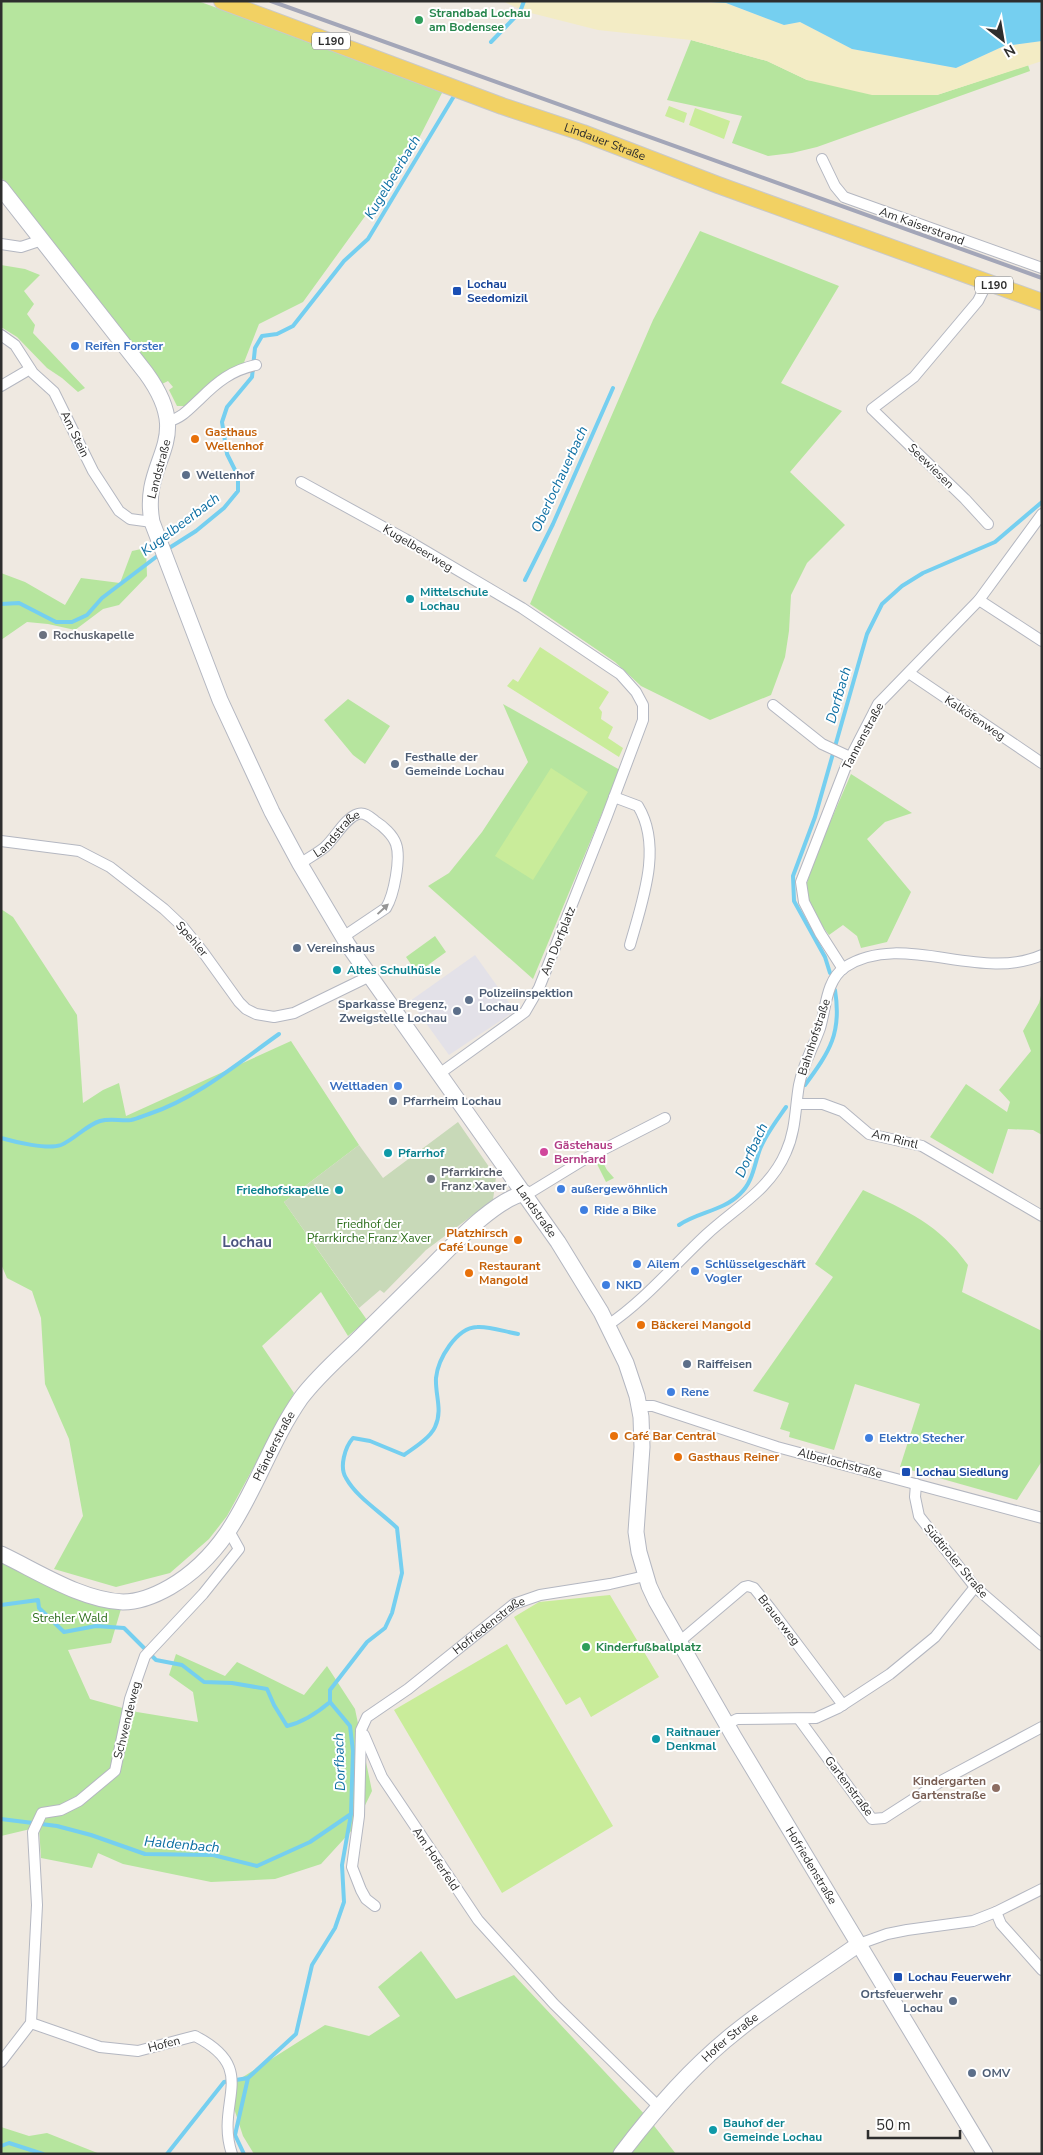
<svg xmlns="http://www.w3.org/2000/svg" width="1043" height="2155" viewBox="0 0 1043 2155" font-family="'Nunito Sans',sans-serif">
  <style>
    .industrial { fill: #e3e1e8 }
    .green { fill: #b6e59e }
    .sand { fill: #f3ecc5 }
    .cemetery { fill: #c8d9b8 }
    .pitch { fill: #c9ec9a }
    .water { fill: #75cff0 }
    .lines { fill: none; stroke-linecap: round; stroke-linejoin: round }
    .stream { stroke: #75cff0; stroke-width: 4 }
    .street-casing { stroke: #b4b7c1; stroke-width: 12 }
    .secondary-casing { stroke: #b4b7c1; stroke-width: 17 }
    .primary-casing { stroke: #c9c9c9; stroke-width: 18 }
    .street { stroke: #fff; stroke-width: 10 }
    .secondary { stroke: #fff; stroke-width: 15 }
    .primary { stroke: #f2d163; stroke-width: 16 }
    .rail { stroke: #a3a6b8; stroke-width: 4 }
    .oneway { fill: #969696 }
    .leisure-dot { fill: #2e9e5b; stroke: #fff; stroke-width: 2 }
    .transit-dot { fill: #1a4fb4; stroke: #fff; stroke-width: 2 }
    .shop-dot { fill: #3f7fe0; stroke: #fff; stroke-width: 2 }
    .food-dot { fill: #e8710a; stroke: #fff; stroke-width: 2 }
    .service-dot { fill: #5c6f8a; stroke: #fff; stroke-width: 2 }
    .culture-dot { fill: #0f9aa8; stroke: #fff; stroke-width: 2 }
    .worship-dot { fill: #6b7280; stroke: #fff; stroke-width: 2 }
    .hotel-dot { fill: #d1479c; stroke: #fff; stroke-width: 2 }
    .education-dot { fill: #8d6e63; stroke: #fff; stroke-width: 2 }
    .labels { text-anchor: middle; stroke-width: 4; stroke-linejoin: round; paint-order: stroke }
    .shield { fill: #fff; stroke: #6d6d6d; stroke-width: 1 }
    .shield-label { font-size: 11px; font-weight: bold; fill: #2e2e2e }
    .leisure-label { font-size: 12px; font-weight: bold; fill: #27864d; stroke: #fff; text-anchor: start }
    .street-label { font-size: 12px; fill: #2e2e2e; stroke: #fff }
    .transit-label { font-size: 12px; font-weight: bold; fill: #164399; stroke: #fff; text-anchor: start }
    .shop-label { font-size: 12px; font-weight: bold; fill: #366cbe; stroke: #fff; text-anchor: start }
    .food-label { font-size: 12px; font-weight: bold; fill: #c56008; stroke: #fff; text-anchor: start }
    .service-label { font-size: 12px; font-weight: bold; fill: #4e5e75; stroke: #fff; text-anchor: start }
    .culture-label { font-size: 12px; font-weight: bold; fill: #0d838f; stroke: #fff; text-anchor: start }
    .worship-label { font-size: 12px; font-weight: bold; fill: #5b616d; stroke: #fff; text-anchor: start }
    .hotel-label { font-size: 12px; font-weight: bold; fill: #b23c85; stroke: #fff; text-anchor: start }
    .park-label { font-size: 12px; fill: #2c6e1b; stroke: #fff }
    .education-label { font-size: 12px; font-weight: bold; fill: #785e54; stroke: #fff; text-anchor: end }
    .water-label { font-size: 14px; font-style: italic; fill: #0d6fa3; stroke: #fff }
    .quarter-label { font-size: 15px; font-weight: bold; fill: #4d5680; stroke: #fff }
  </style>
  <rect width="100%" height="100%" fill="#efe9e1"/>
  <!-- industrial -->
  <path class="industrial" d="M475,955l40,56 -66,44 -39,-54z"/>
  <!-- green -->
  <path class="green" d="M1,1h197l245,90 -30,59 -110,152 -44,22 -16,41 -55,41h-11l-8,-16 4,-3 -5,-6 -6,3 -38,-52 -123,-155z
    M691,40l76,21 40,19 130,15 91,-30 2,6 -213,76 -25,6 -24,3 -36,-13 10,-27 -75,-16z
    M700,231l139,55 -58,97 61,28 -52,61 55,53 -38,38 -16,32 -2,36 -4,26 -14,38 -61,25 -69,-34 -26,-24 -85,-58 123,-284z
    M1,265l24,4 15,6 -16,16 10,13 -7,10 8,11 -2,8 52,55 -7,4 -16,-14 -15,-10 -30,-31 -16,-10z
    M146,548l1,28 -28,29 -16,4 -28,21 -27,-6 -21,-2 -26,18v-67l24,9 40,23 16,-27 39,5 12,-32z
    M348,699l42,27 -25,38 -12,-9 -29,-35z
    M503,704l117,66 -87,209 -105,-93 21,-13 33,-41 46,-70z
    M851,774l61,39 -27,9 -18,17 44,53 -24,50 -26,6 -4,-12 -14,-11 -14,10 -18,-24 -6,-22 10,-32z
    M1,909l12,8 64,98 6,88 20,-13 16,-7 7,33 165,-75 68,104 -75,57 83,118 -19,16 -27,-44 -59,54 32,47 -67,123 -18,23 -39,34 -54,14 -62,-18 29,-53 -14,-77 -24,-55 -4,-66 -9,-27 -25,-13 -6,-14z
    M435,936l11,16 -29,21 -11,-16z
    M1042,992v143l-9,-5 -25,-1 -15,45 -63,-37 36,-53 41,28 3,-10 -11,-12 32,-39 -8,-20 16,-28z
    M599,1155l8,15 7,8 -8,4 -12,-24z
    M863,1190c44,21 76,34 105,75l-6,27 80,39v130l-25,39 -117,-33 20,-63 -65,-20 -21,66 -45,-13 1,-5 -10,-3 9,-26 -36,-12 80,-114 -18,-13z
    M1,1554l122,48 -12,41 -43,7 22,49 47,13 61,10 -5,-30 -24,-17 7,-21 49,22 12,-14 67,33 23,-29 28,43 17,82 -18,37 -33,36 -46,15 -64,3 -88,-18 -25,-11 -6,15 -51,-10 -2,-31 -38,9z
    M421,1951l35,48 58,-24 134,143 28,36h-422l-11,-18 -16,-49 98,-62 44,11 31,-20 -22,-29z
    M1,2127l28,9 18,-3 53,21h-99z"/>
  <!-- sand -->
  <path class="sand" d="M502,1l223,2 59,22 16,-3 52,27 104,19 48,-22 38,-5v20l-105,34h-65l-65,-15 -40,-19 -76,-21 -93,-10 -71,-18z"/>
  <!-- cemetery -->
  <path class="cemetery" d="M458,1122l38,55 -3,23 -67,50 -42,43 -4,-3 -21,18 -75,-106 75,-57 24,33z"/>
  <!-- pitch -->
  <path class="pitch" d="M669,106l18,7 -3,10 -19,-7z
    M695,108l35,13 -6,18 -35,-14z
    M540,647l69,45 -10,16 3,4 -1,7 12,8 -5,11 15,10 -4,9 -112,-71 6,-7 5,3z
    M551,768l37,24 -55,88 -38,-24z
    M610,1595l49,82 -68,40 -11,-20 -14,8 -52,-88 25,-15z
    M507,1644l106,182 -111,67 -108,-183z"/>
  <!-- water -->
  <path class="water" d="M697,1h345v40l-38,5 -48,22 -104,-19 -52,-27 -16,3 -58,-22z"/>
  <g class="lines">
    <!-- stream -->
    <path class="stream" d="M491,42l29,-30 4,-11
      M166,550l30,-19 28,-23 14,-17v-15l-11,-22 -5,-32 5,-15 25,-30 3,-29 7,-12 15,-2 16,-8 51,-65 24,-22 86,-143
      M525,580l28,-56 60,-136
      M1,604l18,-1 37,19h16l15,-7 15,-17 58,-44
      M830,973l-5,-16 -31,-56 -1,-25 22,-59 52,-183 15,-30 20,-18 21,-13 72,-31 47,-40
      M805,1085c25,-34 37,-52 30,-95
      M1,1138c14,4 47,12 60,7 14,-6 24,-19 39,-24 10,-3 20,0 31,-1 6,-1 12,-4 18,-6 48,-16 89,-51 130,-80
      M679,1225c19,-13 44,-14 61,-31 13,-12 14,-29 20,-45 6,-15 17,-29 26,-42
      M1,1605l37,-5 1,8 25,24 32,-6 28,2 32,32 26,5 22,17 28,1 35,6 7,16 13,21c17,-4 30,-13 43,-24
      M1,1819l56,7 34,9 54,19 68,1 44,11 53,-24 41,-28
      M1,2146l8,-3 34,11
      M167,2154l57,-72 24,-4
      M244,2154l-9,-19 13,-57 48,-44 16,-69 23,-37 9,-26 -2,-37 9,-51 2,-63 -3,-25 -20,-24v-12l37,-48 18,-14 7,-15 10,-40 -5,-45c-16,-16 -40,-30 -51,-50 -7,-11 -1,-31 7,-40l17,3 34,14c10,-7 26,-17 31,-28 8,-17 0,-32 1,-49 2,-19 20,-50 41,-51 13,-1 28,5 41,7"/>
    <defs>
      <g id="street">
        <path d="M822,159l13,27 9,11 198,71"/>
        <path d="M1,244l20,3 21,-7"/>
        <path d="M987,283l-9,18 -64,76 -42,32 93,90 23,25"/>
        <path d="M1,335l14,10 18,28 21,19 39,79 26,40 11,8 22,3"/>
        <path d="M1,386l29,-17"/>
        <path d="M169,421c13,-3 21,-13 31,-22 17,-17 32,-29 56,-34"/>
        <path d="M301,482l104,57 117,69 86,58 12,8 16,18 7,13v15l-36,96 -68,172 -14,24 -86,62"/>
        <path d="M979,600l63,41"/>
        <path d="M909,673l133,90"/>
        <path d="M773,705l49,39 28,13"/>
        <path d="M614,797l24,9c25,41 4,96 -8,139"/>
        <path d="M1,841l78,10 31,16 54,42 18,17 21,26 36,50 7,7 10,5 18,3 20,-4 76,-37"/>
        <path id="s1" d="M300,864c8,-6 18,-11 25,-17 11,-10 20,-29 33,-33 7,-2 12,3 17,7 8,5 18,14 21,23 5,14 -2,51 -10,64l-43,29"/>
        <path d="M843,969l-23,-36 -16,-31 -3,-20 45,-116 32,-62 101,-104 63,-86"/>
        <path d="M798,1104h25l19,7 27,23 53,12 120,70"/>
        <path d="M525,1193l6,-1 54,-33 80,-41"/>
        <path d="M608,1325c35,-23 67,-61 98,-90 29,-27 64,-45 80,-83 10,-22 9,-44 13,-67 4,-21 14,-37 21,-57 6,-20 6,-48 25,-61 58,-37 134,16 197,-12"/>
        <path d="M639,1406h14l124,41 265,71"/>
        <path d="M916,1484l-1,13 4,19 56,71 67,58"/>
        <path d="M679,1642l65,-55 4,-1 6,2 16,20 73,97"/>
        <path d="M799,1719l73,100 12,-1 59,-38 99,-53"/>
        <path d="M727,1724l10,-5 79,-1 22,-10 52,-34 45,-37 40,-50"/>
        <path d="M364,1735l18,42 96,143 76,84 104,102"/>
        <path id="s2" d="M375,1906l-9,-7 -5,-9 -9,-23 7,-51 2,-86 6,-13 41,-28 106,-85 26,-9 70,-11 35,-8"/>
        <path d="M996,1912l5,12 41,46"/>
        <path d="M859,1944l28,-10 20,-4 66,-9 23,-9 46,-23"/>
        <path d="M31,2023l69,24 38,4 57,-15c66,34 19,65 37,118"/>
        <path d="M1,2062l30,-39 6,-118 -4,-73 9,-19 19,-3 18,-9 36,-30 15,-72 15,-43 58,-62 36,-45 -10,-18"/>
      </g>
      <g id="secondary">
        <path id="s3" d="M1,188l145,185c51,70 -6,84 6,149l68,178 52,112 28,52 48,81 210,297 43,70 25,51 11,33 4,21 1,30 -6,85 3,20 10,34 7,15 78,136 251,417"/>
        <path id="s4" d="M1,1554c38,18 80,46 122,48 16,0 33,-7 47,-15 74,-43 85,-123 131,-189 15,-20 34,-37 52,-54 26,-26 52,-51 78,-77 22,-22 63,-67 94,-74"/>
        <path id="s5" d="M621,2154c35,-46 72,-89 117,-124 39,-31 81,-58 121,-86"/>
      </g>
      <g id="primary">
        <path id="s6" d="M222,1l280,105 81,27 135,52 324,117"/>
      </g>
    </defs>
    <!-- street casing -->
    <use href="#street" class="street-casing"/>
    <!-- secondary casing -->
    <use href="#secondary" class="secondary-casing"/>
    <!-- primary casing -->
    <use href="#primary" class="primary-casing"/>
    <!-- street -->
    <use href="#street" class="street"/>
    <!-- secondary -->
    <use href="#secondary" class="secondary"/>
    <!-- primary -->
    <use href="#primary" class="primary"/>
    <!-- rail -->
    <path class="rail" d="M271,1l771,277"/>
  </g>
  <!-- one-way arrows -->
  <defs><path id="oneway-solid" d="M-6-.8H1V-3.2L6.5 0L1 3.2V.8H-6Z" transform="scale(1.25)"/></defs>
  <use class="oneway" href="#oneway-solid" transform="translate(383 909) rotate(-43)"/>
  <!-- markers -->
  <g class="leisure-dot">
    <circle cx="419" cy="20" r="5"/>
    <circle cx="586" cy="1647" r="5"/>
  </g>
  <g class="transit-dot">
    <rect x="452" y="286" width="10" height="10" rx="2.5"/>
    <rect x="901" y="1467" width="10" height="10" rx="2.5"/>
    <rect x="893" y="1972" width="10" height="10" rx="2.5"/>
  </g>
  <g class="shop-dot">
    <circle cx="75" cy="346" r="5"/>
    <circle cx="398" cy="1086" r="5"/>
    <circle cx="561" cy="1189" r="5"/>
    <circle cx="584" cy="1210" r="5"/>
    <circle cx="637" cy="1264" r="5"/>
    <circle cx="695" cy="1271" r="5"/>
    <circle cx="606" cy="1285" r="5"/>
    <circle cx="671" cy="1392" r="5"/>
    <circle cx="869" cy="1438" r="5"/>
  </g>
  <g class="food-dot">
    <circle cx="195" cy="439" r="5"/>
    <circle cx="518" cy="1240" r="5"/>
    <circle cx="469" cy="1273" r="5"/>
    <circle cx="641" cy="1325" r="5"/>
    <circle cx="614" cy="1436" r="5"/>
    <circle cx="678" cy="1457" r="5"/>
  </g>
  <g class="service-dot">
    <circle cx="186" cy="475" r="5"/>
    <circle cx="395" cy="764" r="5"/>
    <circle cx="297" cy="948" r="5"/>
    <circle cx="469" cy="1000" r="5"/>
    <circle cx="457" cy="1011" r="5"/>
    <circle cx="393" cy="1101" r="5"/>
    <circle cx="687" cy="1364" r="5"/>
    <circle cx="953" cy="2001" r="5"/>
    <circle cx="972" cy="2073" r="5"/>
  </g>
  <g class="culture-dot">
    <circle cx="410" cy="599" r="5"/>
    <circle cx="337" cy="970" r="5"/>
    <circle cx="388" cy="1153" r="5"/>
    <circle cx="339" cy="1190" r="5"/>
    <circle cx="656" cy="1739" r="5"/>
    <circle cx="713" cy="2130" r="5"/>
  </g>
  <g class="worship-dot">
    <circle cx="43" cy="635" r="5"/>
    <circle cx="431" cy="1179" r="5"/>
  </g>
  <circle class="hotel-dot" cx="544" cy="1152" r="5"/>
  <circle class="education-dot" cx="996" cy="1788" r="5"/>
  <g class="labels">
    <!-- shield labels -->
    <g class="shield">
      <rect x="312" y="32.5" width="38" height="17" rx="4"/>
      <rect x="975" y="276.5" width="38" height="17" rx="4"/>
    </g>
    <g class="shield-label">
      <text x="331" y="45">L190</text>
      <text x="994" y="289">L190</text>
    </g>
    <!-- leisure labels -->
    <g class="leisure-label">
      <text x="429" y="17">Strandbad Lochau<tspan x="429" dy="14">am Bodensee</tspan></text>
      <text x="596" y="1651">Kinderfußballplatz</text>
    </g>
    <!-- street labels -->
    <g class="street-label">
      <text dy="4" stroke="none"><textPath href="#s6" startOffset="408">Lindauer Straße</textPath></text>
      <text transform="translate(922 226) rotate(20)" y="4">Am Kaiserstrand</text>
      <text transform="translate(75 434) rotate(64)" y="4">Am Stein</text>
      <text transform="translate(931 466) rotate(44)" y="4">Seewiesen</text>
      <text transform="translate(159 469) rotate(-75)" y="4">Landstraße</text>
      <text transform="translate(418 548) rotate(31)" y="4">Kugelbeerweg</text>
      <text transform="translate(975 718) rotate(34)" y="4">Kalköfenweg</text>
      <text transform="translate(863 736) rotate(-62)" y="4">Tannenstraße</text>
      <text dy="4" stroke="none"><textPath href="#s1" startOffset="48">Landstraße</textPath></text>
      <text transform="translate(192 939) rotate(49)" y="4">Spehler</text>
      <text transform="translate(558 941) rotate(-68)" y="4">Am Dorfplatz</text>
      <text transform="translate(814 1037) rotate(-72)" y="4">Bahnhofstraße</text>
      <text transform="translate(895 1139) rotate(14)" y="4">Am Rintl</text>
      <text dy="4" stroke="none"><textPath href="#s3" startOffset="1185">Landstraße</textPath></text>
      <text dy="4" stroke="none"><textPath href="#s4" startOffset="360">Pfänderstraße</textPath></text>
      <text transform="translate(840 1463) rotate(15)" y="4">Alberlochstraße</text>
      <text transform="translate(956 1561) rotate(50)" y="4">Südtiroler Straße</text>
      <text transform="translate(779 1620) rotate(52)" y="4">Brauerweg</text>
      <text dy="4" stroke="none"><textPath href="#s2" startOffset="351">Hofriedenstraße</textPath></text>
      <text transform="translate(127 1720) rotate(-76)" y="4">Schwendeweg</text>
      <text transform="translate(849 1786) rotate(53)" y="4">Gartenstraße</text>
      <text transform="translate(436 1859) rotate(56)" y="4">Am Hoferfeld</text>
      <text dy="4" stroke="none"><textPath href="#s3" startOffset="1912">Hofriedenstraße</textPath></text>
      <text dy="4" stroke="none"><textPath href="#s5" startOffset="160">Hofer Straße</textPath></text>
      <text transform="translate(164 2044) rotate(-15)" y="4">Hofen</text>
    </g>
    <!-- transit labels -->
    <g class="transit-label">
      <text x="467" y="288">Lochau<tspan x="467" dy="14">Seedomizil</tspan></text>
      <text x="916" y="1476">Lochau Siedlung</text>
      <text x="908" y="1981">Lochau Feuerwehr</text>
    </g>
    <!-- shop labels -->
    <g class="shop-label">
      <text x="85" y="350">Reifen Forster</text>
      <text x="388" y="1090" text-anchor="end">Weltladen</text>
      <text x="571" y="1193">außergewöhnlich</text>
      <text x="594" y="1214">Ride a Bike</text>
      <text x="647" y="1268">Ailem</text>
      <text x="705" y="1268">Schlüsselgeschäft<tspan x="705" dy="14">Vogler</tspan></text>
      <text x="616" y="1289">NKD</text>
      <text x="681" y="1396">Rene</text>
      <text x="879" y="1442">Elektro Stecher</text>
    </g>
    <!-- food labels -->
    <g class="food-label">
      <text x="205" y="436">Gasthaus<tspan x="205" dy="14">Wellenhof</tspan></text>
      <text x="508" y="1237" text-anchor="end">Platzhirsch<tspan x="508" dy="14">Café Lounge</tspan></text>
      <text x="479" y="1270">Restaurant<tspan x="479" dy="14">Mangold</tspan></text>
      <text x="651" y="1329">Bäckerei Mangold</text>
      <text x="624" y="1440">Café Bar Central</text>
      <text x="688" y="1461">Gasthaus Reiner</text>
    </g>
    <!-- service labels -->
    <g class="service-label">
      <text x="196" y="479">Wellenhof</text>
      <text x="405" y="761">Festhalle der<tspan x="405" dy="14">Gemeinde Lochau</tspan></text>
      <text x="307" y="952">Vereinshaus</text>
      <text x="479" y="997">Polizeiinspektion<tspan x="479" dy="14">Lochau</tspan></text>
      <text x="447" y="1008" text-anchor="end">Sparkasse Bregenz,<tspan x="447" dy="14">Zweigstelle Lochau</tspan></text>
      <text x="403" y="1105">Pfarrheim Lochau</text>
      <text x="697" y="1368">Raiffeisen</text>
      <text x="943" y="1998" text-anchor="end">Ortsfeuerwehr<tspan x="943" dy="14">Lochau</tspan></text>
      <text x="982" y="2077">OMV</text>
    </g>
    <!-- culture labels -->
    <g class="culture-label">
      <text x="420" y="596">Mittelschule<tspan x="420" dy="14">Lochau</tspan></text>
      <text x="347" y="974">Altes Schulhüsle</text>
      <text x="398" y="1157">Pfarrhof</text>
      <text x="329" y="1194" text-anchor="end">Friedhofskapelle</text>
      <text x="666" y="1736">Raitnauer<tspan x="666" dy="14">Denkmal</tspan></text>
      <text x="723" y="2127">Bauhof der<tspan x="723" dy="14">Gemeinde Lochau</tspan></text>
    </g>
    <!-- worship labels -->
    <g class="worship-label">
      <text x="53" y="639">Rochuskapelle</text>
      <text x="441" y="1176">Pfarrkirche<tspan x="441" dy="14">Franz Xaver</tspan></text>
    </g>
    <!-- hotel labels -->
    <g class="hotel-label">
      <text x="554" y="1149">Gästehaus<tspan x="554" dy="14">Bernhard</tspan></text>
    </g>
    <!-- park labels -->
    <g class="park-label">
      <text x="369" y="1228">Friedhof der<tspan x="369" dy="14">Pfarrkirche Franz Xaver</tspan></text>
      <text x="70" y="1622">Strehler Wald</text>
    </g>
    <!-- education labels -->
    <g class="education-label">
      <text x="986" y="1785">Kindergarten<tspan x="986" dy="14">Gartenstraße</tspan></text>
    </g>
    <!-- water labels -->
    <g class="water-label">
      <text transform="translate(392 177) rotate(-59)" y="5">Kugelbeerbach</text>
      <text transform="translate(559 479) rotate(-65)" y="5">Oberlochauerbach</text>
      <text transform="translate(180 524) rotate(-37)" y="5">Kugelbeerbach</text>
      <text transform="translate(838 695) rotate(-74)" y="5">Dorfbach</text>
      <text transform="translate(751 1150) rotate(-65)" y="5">Dorfbach</text>
      <text transform="translate(339 1762) rotate(-92)" y="5">Dorfbach</text>
      <text transform="translate(182 1844) rotate(5)" y="5">Haldenbach</text>
    </g>
    <!-- quarter labels -->
    <g class="quarter-label">
      <text x="247" y="1247">Lochau</text>
    </g>
  </g>
  <!-- border -->
  <rect width="1043" height="2155" fill="none" stroke="#2e2e2e" stroke-width="5"/>
  <!-- north arrow -->
  <g transform="translate(1003 40) rotate(149)" stroke="#ffffff" stroke-width="4" paint-order="stroke">
  <path d="M0-4L9 19L0 12L-9 19Z" fill="#2e2e2e"/>
  <text y="-8" font-size="14" font-weight="bold" text-anchor="middle" fill="#2e2e2e">N</text>
  </g>
  <!-- scale -->
  <path d="M868 2130v8h92v-8" fill="none" stroke="#2e2e2e" stroke-width="2.5"/>
  <text x="876" y="2130" font-size="15" fill="#2e2e2e" stroke="#ffffff" stroke-width="4" paint-order="stroke">50 m</text>
</svg>
